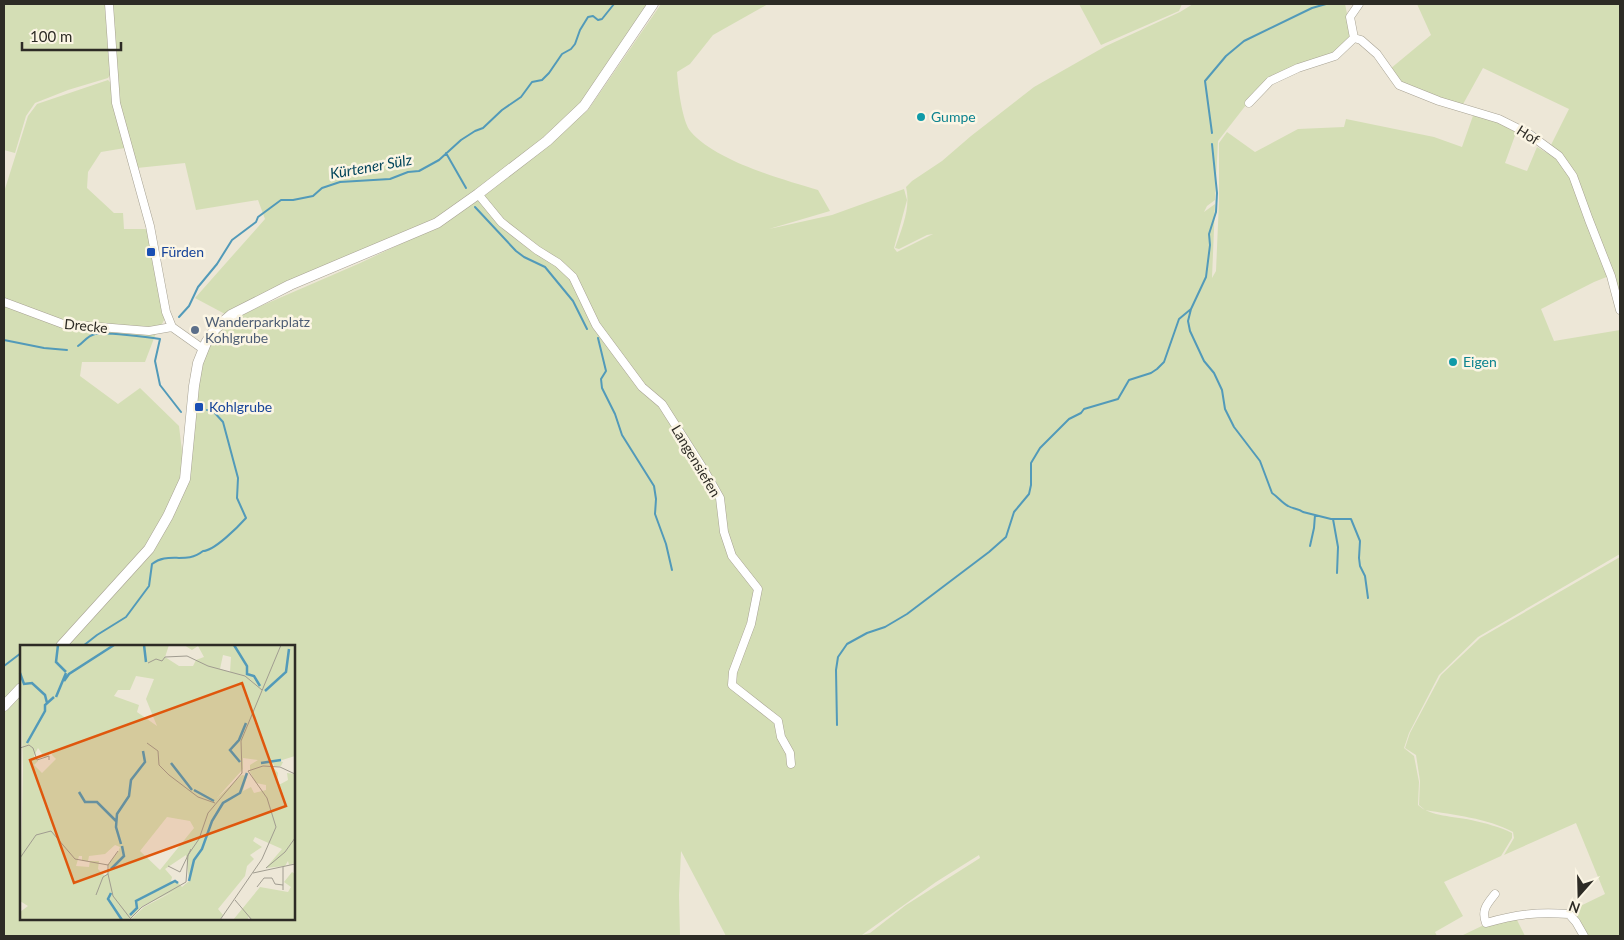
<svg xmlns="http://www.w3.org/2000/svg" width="1624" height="940" viewBox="0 0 1624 940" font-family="Lato,sans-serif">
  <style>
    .green { fill: #d4deb5; fill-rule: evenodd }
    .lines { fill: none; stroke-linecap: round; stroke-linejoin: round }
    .stream { stroke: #529ab9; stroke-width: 2 }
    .minor-casing { stroke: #a7a293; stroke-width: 9 }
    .secondary-casing { stroke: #a7a293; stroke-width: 11 }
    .minor { stroke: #fff; stroke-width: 8 }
    .secondary { stroke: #fff; stroke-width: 10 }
    .culture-dot { fill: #0f9aa8; stroke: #fbf5e4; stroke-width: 2 }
    .transit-dot { fill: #1a4fb4; stroke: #fbf5e4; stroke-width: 2 }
    .service-dot { fill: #5c6f8a; stroke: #fbf5e4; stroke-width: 2 }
    .labels { text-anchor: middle; stroke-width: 5; stroke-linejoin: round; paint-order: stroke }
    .culture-label { font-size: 14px; fill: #0d838f; stroke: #fbf5e4; text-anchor: start }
    .street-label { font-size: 14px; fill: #2d2b25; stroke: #fbf5e4 }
    .transit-label { font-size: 14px; fill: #164399; stroke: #fbf5e4; text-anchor: start }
    .service-label { font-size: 14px; fill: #4e5e75; stroke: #fbf5e4; text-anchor: start }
    .water-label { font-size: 15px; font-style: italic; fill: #04465c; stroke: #fbf5e4 }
    .inset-river { fill: none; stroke: #529ab9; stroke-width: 2.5 }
    .inset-road { fill: none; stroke: #a09c90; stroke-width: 1 }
    .view { fill: #df570d; fill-opacity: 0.15; stroke: #df570d; stroke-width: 2.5 }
    .inset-edge { fill: none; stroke: #2d2b25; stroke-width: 2.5 }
  </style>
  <rect width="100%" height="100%" fill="#ede7d7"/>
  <!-- green -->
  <path class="green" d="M4,4h101l5,71 -2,3 -40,12 -33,13 -9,13 -11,37 -11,-3z
    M112,4h539l-68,100 -37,36 -110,81 -150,62 -53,25 -8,6 -30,-16 70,-79 -7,-19 -62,10 -11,-47 -48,5 -18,-68z
    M661,4h107l-55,31 -23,29 -13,8c1,14 5,50 14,60 25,29 90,47 127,58l12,21 -61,18 63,-14 72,-26 3,11 -13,48 3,4 36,-18 -6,1 -28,14 -4,-1c7,-20 16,-40 11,-61l6,-6 30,-20 29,-25 63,-49 72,-41 74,-34 13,-8h152l7,34 -19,17 -36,12 -44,29 -35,45 -3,59 -8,6 -3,6 11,-8 -3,74 4,-7 3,-70v-58l8,-11 28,20 43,-23 46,-2 2,-8 88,18 28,10 12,-34 43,17 -12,33 22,8 10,-24 10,6 2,-3 9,7 13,20 38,99 -15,6 -53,27 13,32 66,-11v224l-142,83 -39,38 -30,58 -5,15 10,8 5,26 -1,23c13,12 36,11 53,15 14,3 29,7 41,13v5l-11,18 -57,26 19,34 -28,16 2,4h-711l-45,-85 -2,44 1,41h-676v-229l17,-19v231h273v-273h-273v39l-17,18v-399l53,21 99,8 -11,29h-63l-2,14 38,28 22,-16 39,38 6,51 14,-104 6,-20 11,-19 18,-15 13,-7 111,-48 81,-38 39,-29 21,26 75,54 -72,-57 -21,-25 41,-29 66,-56zM979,855l1,3 -74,47 -36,28 -8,2 74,-53z
    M1079,4h103l-3,7 -78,34z
    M1417,4h203v297l-44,-125 -26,-29 19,-38 -86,-41 -21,38 -61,-23 -11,-14 41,-34z
    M108,80l3,3 2,21 12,44 -24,4 -13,20 -1,16 27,25h9l1,16h23l18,89 -3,6 -6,4 -96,-6 -56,-21v-109l24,-76 9,-12z
    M1620,557v379h-34l-16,-25 35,-17 -29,-71 -72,32 10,-17 -1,-6c-26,-14 -59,-17 -88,-22l-6,-5 1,-24 -4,-26 -11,-7 5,-15 31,-58 39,-37z
    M1515,916l10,20h-64l25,-12z"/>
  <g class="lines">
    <!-- stream -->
    <path class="stream" d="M1212,133l-7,-52 21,-25 18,-15 68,-33 14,-4
      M446,153l20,35
      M475,207l41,44 8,6 21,10 28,34 14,28
      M1191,309l-3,12 2,10 14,30 10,12 8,17 3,19 9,18 26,34 12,32c6,4 10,10 16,13 5,3 10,2 15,6l28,7h20l9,22 -1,17 1,8 5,10 3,22
      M179,317l10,-11 9,-19 19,-23 15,-24 24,-18 2,-5 23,-17h12l20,-4 9,-8 18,-6 50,-3 18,-7 11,-1 20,-11 22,-20 14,-9 8,-3 19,-18 19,-13 11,-15 10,-2 7,-7 13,-19 9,-5 4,-5 5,-14 8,-13 5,-1 5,4 4,-1 12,-15
      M598,338l8,33 -5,8 1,9 13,26 7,21 32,51 2,13 -1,15 11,30 6,26
      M4,340l40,8 23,2
      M78,346c6,-4 9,-10 17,-12 10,-2 53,3 65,5l-5,22 5,24 21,27
      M1333,519l5,28 -1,26
      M1310,546l4,-18 1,-13
      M83,646l14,-11 29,-18 23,-31 3,-22c16,-13 34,1 51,-13 11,0 35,-24 43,-33l-9,-20 1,-20 -15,-56 -10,-11 -6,-1
      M4,666l17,-13
      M837,725l-1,-55 2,-13 9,-13 20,-11 18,-6 22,-13 82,-62 17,-15 8,-25 15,-18 2,-9v-22l9,-15 29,-29 12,-6 3,-4 34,-10 11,-19 22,-7 6,-4 7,-7 15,-43 12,-10 15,-32 4,-32 -1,-11 7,-22 1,-19 -5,-49"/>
    <defs>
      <path id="minor" d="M109,4l7,99 34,123 16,86 6,15 31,22
        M1354,38l7,2 16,14 22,31 40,16 60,18 30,15 30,22 14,20 16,44 22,56 9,34
        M1354,38l-4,-21 9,-13
        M1249,103l21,-22 28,-13 37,-12 19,-18
        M478,194l23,28 36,28 21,13 15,14 23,48 46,62 20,17 42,66 16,28 4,34 8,24 26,33 -7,35 -18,48 -1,13 46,36 3,16 9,16 1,11
        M4,302l59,22 86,7 23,-4
        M1495,894c-8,10 -14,16 -9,29 31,-9 50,-11 83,-9l7,8 8,14"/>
      <path id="secondary" d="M61,646l88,-97 19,-33 17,-37 9,-93 4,-23 8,-20 9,-14 16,-14 59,-30 147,-62 41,-29 69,-53 37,-35 69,-102
        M4,706l17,-18"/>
    </defs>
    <!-- minor casing -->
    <use href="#minor" class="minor-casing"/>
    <!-- secondary casing -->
    <use href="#secondary" class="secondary-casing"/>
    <!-- minor -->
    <use href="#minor" class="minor"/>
    <!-- secondary -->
    <use href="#secondary" class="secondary"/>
  </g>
  <!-- markers -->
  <g class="culture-dot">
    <circle cx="921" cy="117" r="5"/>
    <circle cx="1453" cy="362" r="5"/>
  </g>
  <g class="transit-dot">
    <rect x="146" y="247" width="10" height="10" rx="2.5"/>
    <rect x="194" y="402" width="10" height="10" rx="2.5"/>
  </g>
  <circle class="service-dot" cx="195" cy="330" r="5"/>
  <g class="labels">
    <!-- culture labels -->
    <g class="culture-label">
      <text x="931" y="122">Gumpe</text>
      <text x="1463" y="367">Eigen</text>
    </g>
    <!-- street labels -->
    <g class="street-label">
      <text transform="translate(1528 135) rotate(32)" y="5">Hof</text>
      <text transform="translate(86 326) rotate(6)" y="5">Drecke</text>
      <text transform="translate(696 461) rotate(59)" y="5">Langensiefen</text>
    </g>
    <!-- transit labels -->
    <g class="transit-label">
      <text x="161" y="257">Fürden</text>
      <text x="209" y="412">Kohlgrube</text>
    </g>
    <!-- service labels -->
    <g class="service-label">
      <text x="205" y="327">Wanderparkplatz<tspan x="205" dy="16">Kohlgrube</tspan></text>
    </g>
    <!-- water labels -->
    <g class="water-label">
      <text transform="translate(371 167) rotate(-10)" y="5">Kürtener Sülz</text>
    </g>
  </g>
  <!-- overview -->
  <g transform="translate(20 645)">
    <rect width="275" height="275" fill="#ede7d7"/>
    <path d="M0,0h149l-4,12 14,9h14l3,-6 8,-3 -6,-11 -6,4 -8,-5h111v111l-16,5 4,1 -2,4h-7l-1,-3 -1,3 6,7 -1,13 11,-6 -1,-7 8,1v89l-6,2 -1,-4 -3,5 -19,2 16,-19 -27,-12 -2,4 9,6 -12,8 4,4 -7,7 -2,10 -27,33 5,6 -3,5h-90l14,-13 32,-17 -33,16 -15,14h-108v-8l8,-6 -8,-5 3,-133zM203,10l8,2 -1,15 -10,-3zM116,31l18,3 -8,20 11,27 -20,-14 2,-7 -25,-9 4,-6h12zM18,103l7,10 8,-7 -1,4 4,4 -14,14 -8,-8 4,-4 -4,-5zM223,113l15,2 -8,5v7l6,11 10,2v5l-12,3 -3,-6 -8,4 4,-15 -5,-1 -25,23 26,-29zM147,172l23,4 4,7 -34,42 -20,-19zM95,200l5,2 -2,5 -10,13 2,4 -5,7 -7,-7 1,-8h-9l-1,6 -13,-1 3,-10h3v5h6l1,-5 16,-2zM166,210l3,26 -7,6 -5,-6h-6l1,-4 -7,-8zM272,227l3,2v46h-43l-4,-3v3h-15l27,-33 28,5 3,-5 -7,-5z" fill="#d4deb5" fill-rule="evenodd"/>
    <path class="inset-river" d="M38,0l-2,17 10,10M124,0l2,17M214,0l13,21v8l7,2 6,10M0,28l4,11 8,-1 13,12 2,8M44,36l5,-7 45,-29M245,46l21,-19 3,-23M36,52l10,-24M7,98l18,-32v-6l9,-8M220,117l-10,-12 9,-10 7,-17M151,118l21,27M241,118l20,-3M174,145l20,11M59,147l6,10h12l19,19M101,199l-5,-17 1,-13 12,-18 2,-16 14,-18 -2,-11M91,224l13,-13 -2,-10M169,236l5,-21 8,-11 10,-28 11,-18 17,-10 7,-20M91,248l-3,6 14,21M110,270l7,-7 -1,-7 39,-20 3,2"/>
    <path class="inset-road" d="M128,18l8,-4 6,2 3,-4 22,-1 21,10 37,10 17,14M127,98l11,8 1,14 10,10 29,22 17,6M0,103l9,-3 4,3 4,12 12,-4v4M228,126l15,-5 17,1 15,7M98,206l-10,14v9l5,22 17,22M0,213l16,-23 15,-4 24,28 33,6M148,221l12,6 11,-23M263,222v23M246,223l19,-16 10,-14M233,228l42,-9M237,242l7,-9h8l3,6 8,1M76,250l7,-18 5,-3M215,255l17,20M109,275l13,-13 44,-25 2,-27 11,-16 9,-26 34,-40 -1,-32 40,-96M200,275l42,-61 14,-32 -9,-29 -19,-27"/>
    <path class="view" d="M222,38l44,123 -212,77 -44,-123z"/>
    <rect width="275" height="275" class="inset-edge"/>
  </g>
  <!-- border -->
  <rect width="1624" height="940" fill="none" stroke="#2d2b25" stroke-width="10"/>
  <!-- north arrow -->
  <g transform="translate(1579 895) rotate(200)" stroke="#fbf5e4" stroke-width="4" paint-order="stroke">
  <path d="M0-4L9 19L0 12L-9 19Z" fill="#2d2b25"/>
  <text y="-8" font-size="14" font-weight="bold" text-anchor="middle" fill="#2d2b25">N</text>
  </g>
  <!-- scale -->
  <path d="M22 42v8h99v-8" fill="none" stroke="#2d2b25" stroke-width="2.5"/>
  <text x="30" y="42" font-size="15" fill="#2d2b25" stroke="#fbf5e4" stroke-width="4" paint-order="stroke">100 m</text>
</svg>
